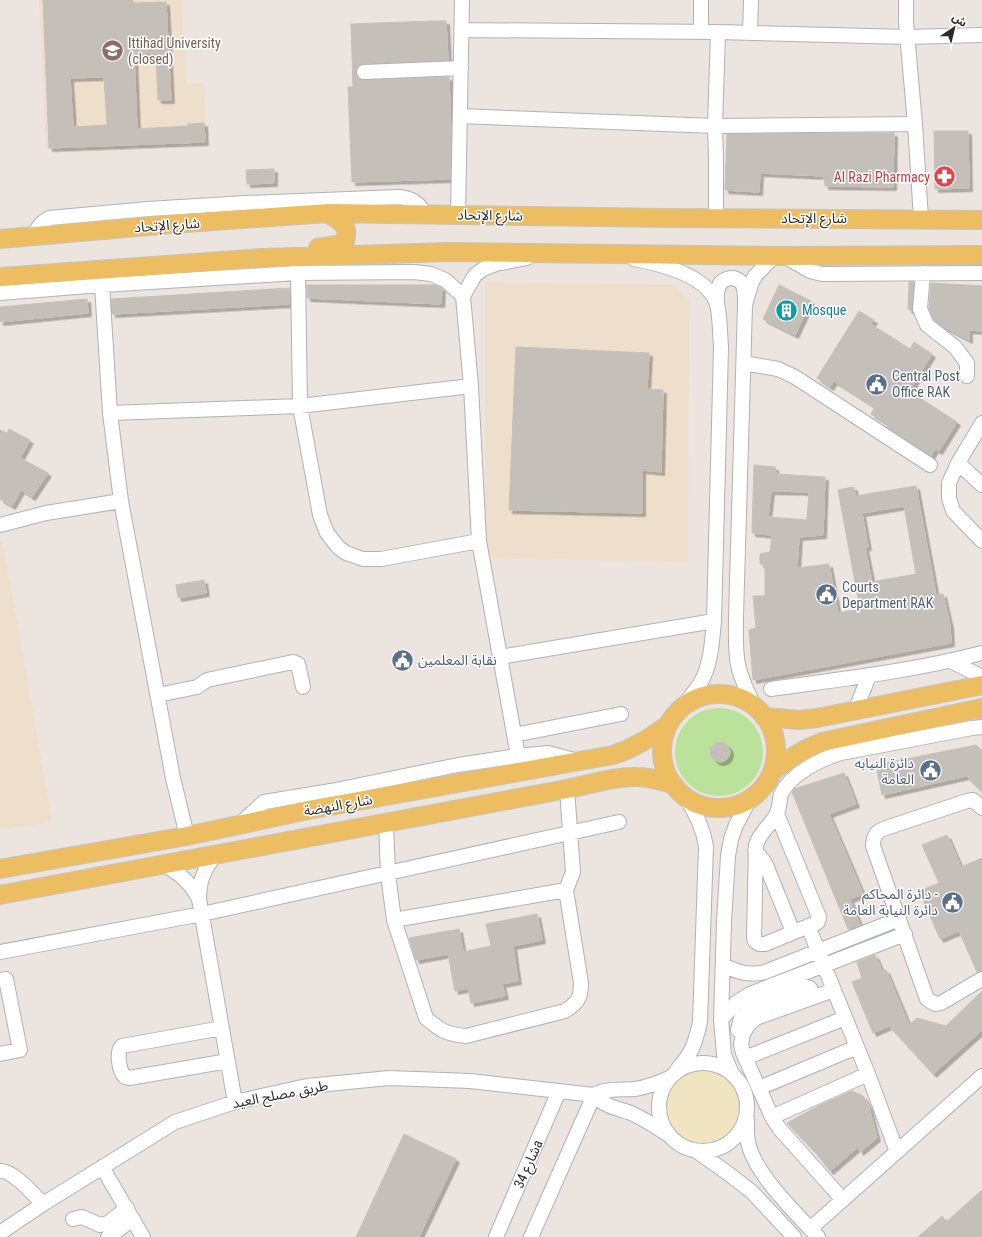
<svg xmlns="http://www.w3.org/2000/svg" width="982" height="1237" viewBox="0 0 982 1237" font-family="'Roboto Condensed','Noto Sans Arabic',sans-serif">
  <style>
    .education { fill: #eedfcd }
    .green { fill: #bbe29b }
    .sand { fill: #f1e4c1 }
    .building { fill: #c5bfb9; stroke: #c8c0b7; fill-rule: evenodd; filter: url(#shadow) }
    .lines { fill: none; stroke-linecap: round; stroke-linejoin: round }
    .minor-casing { stroke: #aeb2bb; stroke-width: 16 }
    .major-casing { stroke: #c4c4c4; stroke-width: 20 }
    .minor { stroke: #fff; stroke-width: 14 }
    .major { stroke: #edbd62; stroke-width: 18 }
    .labels { text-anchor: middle; stroke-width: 3; stroke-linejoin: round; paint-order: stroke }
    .education-label { font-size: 14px; fill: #785e54; stroke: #fff; text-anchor: start }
    .health-label { font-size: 14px; fill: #be3a42; stroke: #fff; text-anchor: end }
    .street-label { font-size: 14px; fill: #2b2b2b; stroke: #fff }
    .culture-label { font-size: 14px; fill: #0d838f; stroke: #fff; text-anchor: start }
    .service-label { font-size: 14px; fill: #4e5e75; stroke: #fff; text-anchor: start }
  </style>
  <defs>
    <filter id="shadow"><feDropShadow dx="3.5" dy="3.5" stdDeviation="0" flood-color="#0004"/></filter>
  </defs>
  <rect width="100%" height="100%" fill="#ece4de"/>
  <!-- education -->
  <path class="education" d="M39,0h143l4,83h18l3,61 -161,7z
    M485,282l190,3 14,17 -1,260 -203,-4z
    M0,541h2l16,84 34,197 -52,8z"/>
  <!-- green -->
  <path class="green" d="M675 752a44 44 0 1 1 88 0a44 44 0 1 1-88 0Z"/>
  <!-- sand -->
  <path class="sand" d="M666 1107a37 37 0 1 1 74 0a37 37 0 1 1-74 0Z"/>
  <!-- building -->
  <path class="building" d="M43,0h90v3l33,-1 5,98h-13l-2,-47 -22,1 3,75 51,-3v-2l16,-1 1,19 -156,6zM104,77l3,48 -34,2 -3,-49z
    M433,21h13l2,39 -84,4 -4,1 -3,3 -1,5 4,6 4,1 85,-3 2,59 -1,43 -98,3 -4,-95h5l-2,-63z
    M934,131h34l1,57 -34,1z
    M894,133l-1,54 -68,-1 -1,-10 -64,-3 -1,19 -34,-2 2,-56z
    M274,169v14l-27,1 -1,-14z
    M909,282h5l-2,29 -4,-2z
    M931,283l51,3v45l-13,-1v10l-27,-14 -8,-6 -5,-12z
    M307,285h128l7,3 -1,16 -134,-6z
    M779,285l32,16 -16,34 -32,-16z
    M290,288l-1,16 -177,10 -1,-15z
    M87,299l1,14 -88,9v-15z
    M859,311l15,9 -3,4 39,25 4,-7 18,12 -23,37 48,31 -18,29 -4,-2 -4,7 -44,-29 1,-3 -17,-10 4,-7 -41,-26 -4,6 -13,-9z
    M516,347l133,6 -2,36 16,1 -2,82 -19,-2v43l-133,-3z
    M9,429l21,11 -10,18 28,15 -16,24 -11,-7 -9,16 -12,-7v-69l7,3z
    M754,465l21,2 1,7 49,3 -2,58 -24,2 -2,31 32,-4 9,49 22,-4 -22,-119 16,-3 1,9 61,-10 20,109 7,-1 7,31 1,18 -198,37 -4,-50 7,-2 -3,-32h12v-32h-5v-10l10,-2 2,-17 -20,-2zM771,491l38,1 -2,28 -39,-3zM904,506l12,68 -44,8 -7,-35h3l-6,-34z
    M204,580l2,13 -28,5 -2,-13z
    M710 752a10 10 0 1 1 20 0a10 10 0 1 1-20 0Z
    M976,745l6,6v41l-16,-16 -84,19 -6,-30z
    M844,773l12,31 -27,10 34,80 -13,5 10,26 -12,4 -56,-137 2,-3z
    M947,835l14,32 21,-9v113l-5,1 -18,-41 -19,8 -21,-48 20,-8 -17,-38z
    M537,914l5,26 -29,6 5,35 -16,3 3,12 -34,7 -3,-15 -13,3 -7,-37 -32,6 -6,-19 -1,-3 50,-9 4,23 28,-6 -5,-22z
    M875,955l7,16 4,-1 23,55 8,-7 29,8 36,-35v39l-49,44 -44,-48 -16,7 -21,-51 10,-4 -5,-16z
    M852,1091l11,5 6,11 8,31 -17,14 -2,-5 -28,24 -14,-18 -29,-30 31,-17z
    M404,1134l52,25 -37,78h-63z
    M982,1190v47h-64l24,-21 4,6z"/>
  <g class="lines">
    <defs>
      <path id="minor" d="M906,0v22l9,102 6,95
        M461,30l257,2 190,5 74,-2
        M701,32v-32
        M750,33l1,-33
        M364,72l97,-4
        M460,116l255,10 200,-2
        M458,214l4,-214
        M716,219v-60l-1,-33 3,-94
        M34,236c3,-9 7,-13 15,-18l99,-9 97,-6 154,-6c13,1 20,6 26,17
        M784,256l26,15 12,3 160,-1
        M634,259c27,5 73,16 83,45 3,11 3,32 4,43l-7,274c-2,21 -3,43 -13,61 -5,9 -13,17 -19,26
        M298,273l2,133 20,109 7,18 11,14 8,6 17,6h18l98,-18
        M923,273l-3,36 7,16 28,22 12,16v13
        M102,285l8,128 11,88 52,277 14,58
        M0,293l102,-8 196,-12 116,-1 17,2 14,6 18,16
        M717,305c0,-5 -1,-11 1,-16 2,-11 15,-14 23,-7 4,5 4,13 4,19
        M744,363l34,6 17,8 135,88
        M110,413l190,-7 171,-20
        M982,423l-24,40 -9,20v15l4,13 29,30
        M958,463l24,22
        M0,525l46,-12 75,-12
        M500,657l214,-36
        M951,661l31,16
        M771,689c71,-10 142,-18 211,-36
        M158,695l39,-8 10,-7 86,-18 5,2 5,23
        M754,706c-6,-13 -13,-27 -16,-41 -3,-16 -2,-32 -2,-48l9,-312 6,-21 4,-8 20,-21
        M855,711l14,-35
        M514,735l107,-21
        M518,756l-39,-215 -8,-155 -8,-90 12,-21 8,-6 13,-5 31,-6
        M982,808l-9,-8 -6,1 -84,28c-7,3 -10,8 -10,17l54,153 8,5 6,-1 41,-24
        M777,814l42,103 -1,5 -2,1 -51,21h-6l-4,-3 -1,-3 2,-93c4,-13 14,-19 20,-30 4,-6 3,-14 5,-21 9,-20 40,-35 60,-41l131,-25 10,-1
        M386,823l2,51 6,46 32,98c15,13 20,16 40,18l99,-25c13,-9 16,-12 16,-28l-15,-93 7,-18 -6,-83
        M239,825l25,-23 67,-11 127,-26 60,-9 30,-3 30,8
        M755,851l8,9 3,5 27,67
        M216,855c-12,13 -17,26 -17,44l36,203
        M164,865c16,8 27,18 35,34
        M394,920l172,-30
        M808,926l60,148 29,78
        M0,952l202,-38 417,-92
        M723,965c14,7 26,11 42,7l134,-53
        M0,980l6,-1 14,71 -20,4
        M834,990l-78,28 -8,7 -5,9 -2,10 2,9 29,64 7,11 64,72
        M721,1019l15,-16 14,-9 155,-60
        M222,1028l-100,18c-6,6 -3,25 3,31l4,1 99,-17
        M738,1030l3,-12 11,-10 54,-21 4,1 4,9
        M745,1058l100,-40
        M659 1107a44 44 0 1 1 88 0a44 44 0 1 1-88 0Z
        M677,1070c15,-17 18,-26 23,-48l6,-176c-3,-19 -10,-33 -21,-49
        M732,1074l-8,-19 -3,-36 3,-97 4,-66 3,-17 5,-14 14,-26
        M759,1088l98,-41
        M594,1095c11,12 23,13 37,18 13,6 24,13 36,21
        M772,1117l96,-43
        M747,1118c0,9 -1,18 2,28 8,30 47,67 69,91
        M695,1150l34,24 23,18 42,45
        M102,1167l41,70
        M0,1171c13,-1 33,23 43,33
        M73,1219l9,-2 18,8 8,-2 19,-15
        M810,1229l172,-153
        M0,1233l43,-29 132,-82 60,-20 72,-16 82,-8 81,3 124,14c13,-7 27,-5 41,-6 12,-2 23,-6 34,-11
        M108,1237l25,-18
        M496,1237l63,-146
        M531,1237l63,-142"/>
      <path id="major" d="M0,239l172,-15 156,-11 342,5 312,2
        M318,248l19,-3 8,-4c5,-17 -5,-19 -17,-28
        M0,277l262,-19 187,-6 335,4 198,-1
        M662 751a57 57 0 1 1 114 0a57 57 0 1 1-114 0Z
        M764,717l35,3 18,-2 165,-33
        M773,771c16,-13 31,-22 49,-29l160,-34
        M0,869l187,-33 121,-26 305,-55c22,-7 38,-18 56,-31
        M0,895l567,-106c22,-4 47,-13 70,-12 12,0 24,4 36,7"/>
    </defs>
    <!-- minor casing -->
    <use href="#minor" class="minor-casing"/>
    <!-- major casing -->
    <use href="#major" class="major-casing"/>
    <!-- minor -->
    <use href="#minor" class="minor"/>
    <!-- major -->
    <use href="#major" class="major"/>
  </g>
  <!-- icons -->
  <defs>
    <symbol id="university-disc" viewBox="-11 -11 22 22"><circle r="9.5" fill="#8d6e63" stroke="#fff"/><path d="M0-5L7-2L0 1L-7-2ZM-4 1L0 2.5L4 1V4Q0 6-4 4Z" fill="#fff"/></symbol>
    <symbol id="pharmacy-disc" viewBox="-11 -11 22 22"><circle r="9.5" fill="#e0444e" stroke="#fff"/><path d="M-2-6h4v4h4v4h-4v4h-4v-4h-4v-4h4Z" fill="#fff"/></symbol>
    <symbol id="building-disc" viewBox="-11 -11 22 22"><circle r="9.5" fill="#0f9aa8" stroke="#fff"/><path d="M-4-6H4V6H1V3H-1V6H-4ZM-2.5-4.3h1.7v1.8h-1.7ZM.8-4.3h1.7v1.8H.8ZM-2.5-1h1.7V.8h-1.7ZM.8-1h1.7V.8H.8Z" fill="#fff"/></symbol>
    <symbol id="civic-disc" viewBox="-11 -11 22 22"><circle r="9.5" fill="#5c6f8a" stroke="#fff"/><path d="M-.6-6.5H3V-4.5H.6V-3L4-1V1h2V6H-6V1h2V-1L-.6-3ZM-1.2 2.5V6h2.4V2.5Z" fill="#fff"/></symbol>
  </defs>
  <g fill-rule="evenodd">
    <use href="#university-disc" x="100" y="38" width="25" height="25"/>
    <use href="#pharmacy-disc" x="932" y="164" width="25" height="25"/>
    <use href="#building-disc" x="774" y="298" width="25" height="25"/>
    <use href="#civic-disc" x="864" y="372" width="25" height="25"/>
    <use href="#civic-disc" x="814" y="582" width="25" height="25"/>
    <use href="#civic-disc" x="390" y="648" width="25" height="25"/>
    <use href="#civic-disc" x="918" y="758" width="25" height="25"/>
    <use href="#civic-disc" x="940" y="890" width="25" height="25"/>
  </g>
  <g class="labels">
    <!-- education labels -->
    <g class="education-label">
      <text x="128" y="48">Ittihad University<tspan x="128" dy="16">(closed)</tspan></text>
    </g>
    <!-- health labels -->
    <g class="health-label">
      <text x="930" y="182">Al Razi Pharmacy</text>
    </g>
    <!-- street labels -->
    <g class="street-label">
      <text transform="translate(490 215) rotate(1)" y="5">شارع الإتحاد</text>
      <text x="814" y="223">شارع الإتحاد</text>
      <text transform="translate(167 225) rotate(-4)" y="5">شارع الإتحاد</text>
      <text transform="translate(338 805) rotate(-10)" y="5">شارع النهضة</text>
      <text transform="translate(280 1094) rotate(-11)" y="5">طريق مصلح العيد</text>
      <text transform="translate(528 1164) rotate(-66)" y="5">شارع 34a</text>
    </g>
    <!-- culture labels -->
    <g class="culture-label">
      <text x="802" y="315">Mosque</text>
    </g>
    <!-- service labels -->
    <g class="service-label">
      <text x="892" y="381">Central Post<tspan x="892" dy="16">Office RAK</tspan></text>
      <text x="842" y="592">Courts<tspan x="842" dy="16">Department RAK</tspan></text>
      <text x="418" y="665">نقابة المعلمين</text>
      <text x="914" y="768" text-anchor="end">دائرة النيابه<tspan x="914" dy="16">العامة</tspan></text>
      <text x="938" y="899" text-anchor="end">دائرة المحاكم -<tspan x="938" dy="16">دائرة النيابة العامة</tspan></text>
    </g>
  </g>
  <!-- north arrow -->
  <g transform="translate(954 28) rotate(35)" stroke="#ffffff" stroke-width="3" paint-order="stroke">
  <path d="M0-3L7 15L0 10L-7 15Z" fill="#2b2b2b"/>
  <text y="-6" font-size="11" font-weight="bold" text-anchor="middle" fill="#2b2b2b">ش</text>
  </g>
</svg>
